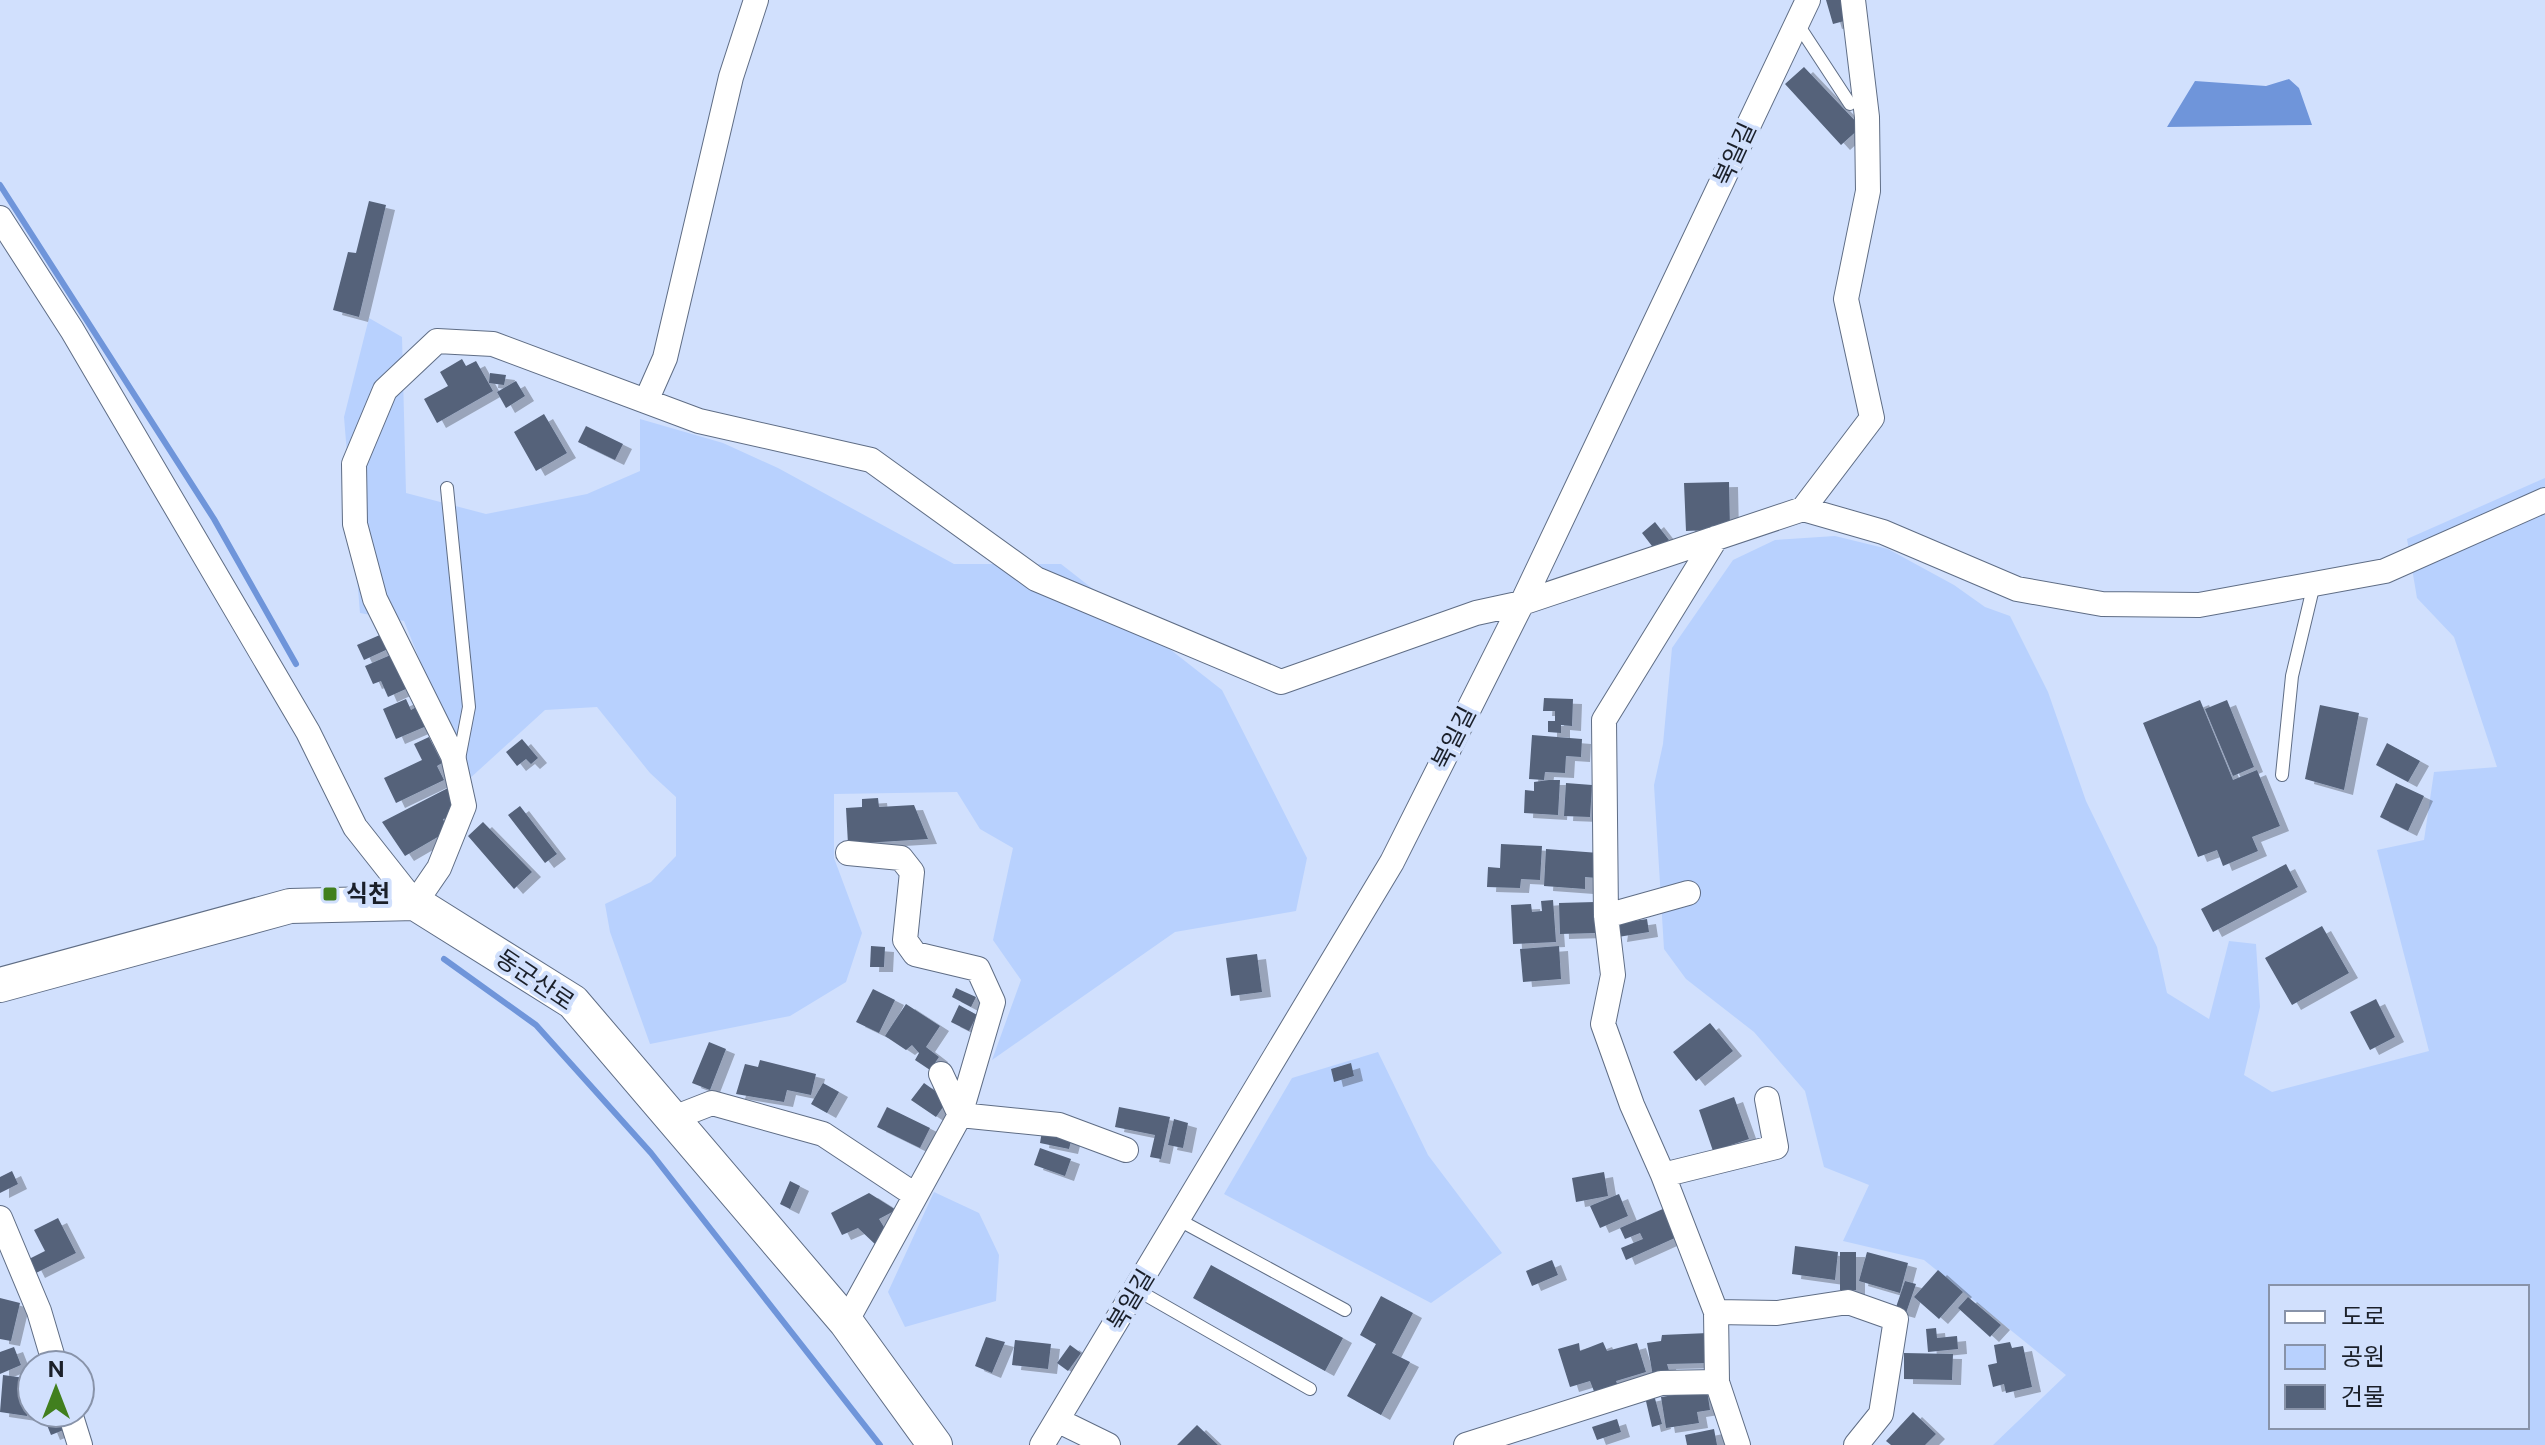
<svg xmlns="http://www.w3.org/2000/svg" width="2545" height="1445" viewBox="0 0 2545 1445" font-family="'Public Sans','Noto Sans KR',sans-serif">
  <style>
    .green { fill: #b8d1fe; fill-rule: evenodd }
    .water { fill: #6f95da }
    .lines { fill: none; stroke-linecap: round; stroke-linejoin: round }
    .stream { stroke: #6f95da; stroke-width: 6 }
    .building { fill: #54627a; filter: url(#shadow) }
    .lane-casing { stroke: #5f6d85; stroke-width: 14 }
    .street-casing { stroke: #5f6d85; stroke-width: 26 }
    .secondary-casing { stroke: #5f6d85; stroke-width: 36 }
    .lane { stroke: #fff; stroke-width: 12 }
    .street { stroke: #fff; stroke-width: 24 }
    .secondary { stroke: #fff; stroke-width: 34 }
    .poi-dot { fill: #417f1e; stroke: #d1e0fd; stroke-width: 3 }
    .labels { text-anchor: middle; stroke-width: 8; stroke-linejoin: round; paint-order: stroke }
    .street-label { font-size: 24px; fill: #1b202a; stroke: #d1e0fd }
    .poi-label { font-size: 24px; font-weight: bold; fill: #1b202a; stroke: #d1e0fd; text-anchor: start }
  </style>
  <defs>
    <filter id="shadow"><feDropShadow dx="9" dy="5" stdDeviation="0" flood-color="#0004"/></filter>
  </defs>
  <rect width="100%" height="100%" fill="#d1e0fd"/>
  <!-- green -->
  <path class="green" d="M369,318l33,19 4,156 80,21 101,-20 53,-23v-52l83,24 55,25 176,96h107l161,126 85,168 -11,53 -121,21 -183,128 29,-80 -28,-40 20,-92 -33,-19 -23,-37 -123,2v64l28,75 -16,49 -56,34 -140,28 -40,-112 -5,-28 46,-22 25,-26v-59l-26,-24 -53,-66 -52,3 -77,70 -64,-159 -44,-8 -16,-196z
    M2545,478v967h-552l73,-70 -142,-115 -81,-19 26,-56 -45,-18 -19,-76 -51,-59 -68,-53 -22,-30 -10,-164 9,-41 9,-96 61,-88 42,-20 60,-4 53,13 66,36 31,22 25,9 38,76 38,109 71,146 10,46 42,26 20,-78 27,3 4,63 -16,68 28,17 157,-41 -52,-201 47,-10 10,-68 63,-5 -43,-130 -37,-39 -10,-59zM2271,1287h256v140h-256z
    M1378,1052l50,103 74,98 -71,50 -207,-109 68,-116z
    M934,1192l45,21 20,42 -3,46 -91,26 -17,-35z"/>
  <!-- water -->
  <path class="water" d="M2289,79l10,9 13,37 -145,2 28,-46 71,5z"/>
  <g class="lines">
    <!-- stream -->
    <path class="stream" d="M0,185l214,334 82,145
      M444,959l92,66 115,128 229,292"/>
  </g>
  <!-- building -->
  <path class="building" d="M1826,0h16l6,20 -15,4z
    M1804,67l57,60 -20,18 -56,-61z
    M369,201l17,4 -27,112 -26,-7 15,-58 8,1z
    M462,359l4,7 10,-5 17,30 -56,32 -13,-24 24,-13 -8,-14z
    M490,373l16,2 -2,10 -15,-2z
    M516,381l9,15 -19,12 -9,-16z
    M544,414l23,39 -31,18 -22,-39z
    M586,426l37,18 -8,16 -37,-18z
    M1729,482l1,47 -44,2 -2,-48z
    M1655,522l14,18 -14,10 -13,-17z
    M382,634l6,15 -24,11 -7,-15z
    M393,654l15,34 -20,9 -7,-16 -8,3 -8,-18z
    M1544,698l29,1 -1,27 -11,-1v8l-13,-1v-11h7v-10h-12z
    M406,699l5,11 9,-5 9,20 -33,14 -13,-30z
    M2200,700l33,80 24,-10 23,56 -28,11 6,14 -35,15 -6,-16 -19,7 -55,-134z
    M2227,700l27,67 -21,9 -28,-67z
    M2320,705l39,8 -15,77 -39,-11z
    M1532,735l50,4 -1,18 -15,-1 -1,17 -20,-1 -1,8 -15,-1z
    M429,737l13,26 -5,3 7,14 -48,23 -12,-25 38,-18 -8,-16z
    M522,739l16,19 -7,6 -5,-5 -9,7 -11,-14z
    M2387,743l33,18 -12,21 -32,-17z
    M1549,780h11l-2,35 -34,-2 1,-23 9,1v-9z
    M1566,783l26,2 -2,32 -26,-1z
    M2396,783l28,13 -16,35 -28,-14z
    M448,788l5,12v17l-10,2 5,12 -43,25 -23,-34z
    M878,798l1,9 35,-2 14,34 -80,5 -2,-36 16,-1v-8z
    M520,806l37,48 -12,9 -37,-48z
    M483,822l49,50 -18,17 -46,-53z
    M1501,844l41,2 -2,34 -19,-1 -1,9 -33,-1 1,-20 12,1z
    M1546,849l53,4 -2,25 -12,-1v12l-41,-3z
    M2286,864l12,23 -85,45 -12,-23z
    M1553,900l3,42 -43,2 -2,-39 20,-1 1,8 10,-1 -1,-10z
    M1595,902l1,31 -36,1 -1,-31z
    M1647,919l2,13 -31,5 2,-14z
    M2322,926l27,47 -57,32 -27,-47z
    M871,946l14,1 -1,20h-14z
    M1559,946l2,33 -38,3 -3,-33z
    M1257,954l5,38 -31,4 -5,-38z
    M956,988l20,9 -5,10 -19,-10z
    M873,989l22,11 -16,33 -23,-11z
    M2376,999l19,38 -25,13 -20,-38z
    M906,1004l34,22 -14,21 13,10 -9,13 -15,-10 4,-7 -7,-8 -6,5 -21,-14z
    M959,1005l18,10 -8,16 -18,-9z
    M1710,1023l23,28 -37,30 -23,-29z
    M709,1042l17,7 -16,41 -18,-7z
    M760,1060l56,14 -5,21 -24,-5 -3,12 -48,-8 9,-30 13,3z
    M1351,1063l3,13 -20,6 -3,-13z
    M823,1083l16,9 -12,21 -16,-9z
    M924,1083l24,17 -12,17 -25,-17z
    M1734,1097l15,42 -36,12 -14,-41z
    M887,1107l43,21 -10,20 -43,-21z
    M1119,1107l51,10 -9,42 -11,-2 5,-22 -40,-8z
    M1174,1119l14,4 -5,25 -15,-3z
    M1042,1131l30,6 -3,12 -29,-6z
    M1040,1148l31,11 -6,17 -31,-11z
    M12,1171l6,13 -18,9v-16z
    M1604,1172l4,24 -32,6 -4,-24z
    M790,1181l10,5 -10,23 -10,-5z
    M869,1193l27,17 -17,9 8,13 -10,14 -19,-18 -16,7 -11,-22z
    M1619,1194l9,22 -28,12 -10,-22z
    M1665,1208l12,29 -51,23 -5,-12 22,-9 -3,-6 -15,6 -5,-11z
    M58,1218l18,35 -40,20 -7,-14 16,-8 -11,-21z
    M1795,1246l43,6 -3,28 -43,-6z
    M1840,1252h16v38h-16z
    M1867,1252l41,11 -8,30 -41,-12z
    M1552,1260l6,15 -26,11 -6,-15z
    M1211,1265l132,73 -18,33 -132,-73z
    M1938,1270l25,22 -24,27 -25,-22z
    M1905,1281l11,3 -10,29 -11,-3z
    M1381,1296l32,17 -21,40 18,9 -29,53 -34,-19 29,-52 -16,-9z
    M1968,1297l33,28 -11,12 -32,-29z
    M0,1298l20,5 -9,38 -11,-2z
    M1936,1328l1,10 20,-2 1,13 -30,3 -2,-23z
    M1708,1333l3,30 -44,1 3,10 -17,2 -6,-33 14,-2 1,-6z
    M986,1337l19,5 -13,31 -17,-7z
    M1015,1340l36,4 -3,25 -36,-4z
    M1603,1342l4,9 30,-8 9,29 -30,9 4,10 -23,8 -7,-18 -20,6 -12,-38 21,-6 1,8z
    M2010,1342l2,6 11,-2 9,41 -26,6 -2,-9 -11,3 -5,-22 9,-2 -3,-18z
    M1070,1345l11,8 -13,18 -11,-8z
    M14,1347l7,18 -21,9v-22z
    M1904,1353l49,1 -1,26 -48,-1z
    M3,1375l29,4 -5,37 -27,-4z
    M1707,1390l3,20 -13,2 2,11 -33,5 -5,-31z
    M1654,1395l8,29 -10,3 -7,-30z
    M1913,1412l23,22 -11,11h-34l-5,-4z
    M60,1413l6,16 -15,6 -8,-20z
    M1617,1419l4,13 -24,8 -5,-13z
    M1197,1425l21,20h-41z
    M1714,1429l3,16h-30l-2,-10z"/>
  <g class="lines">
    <defs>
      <path id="lane" d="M1797,23l53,81
        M447,488l22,219 -10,52
        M2282,775l10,-99 22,-92
        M1179,1220l166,90
        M1137,1290l173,99"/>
      <path id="street" d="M0,218l72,112 236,402 47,95 60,76 24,-35 25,-62 -11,-50 -78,-157 -20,-75 -1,-60 31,-74 52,-49 56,3 206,77 172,39 165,119 245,103 195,-69 46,-10 281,-94 80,23 134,57 85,15 97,1 186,-34 160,-71
        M646,401l19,-43 66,-281 25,-77
        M1803,509l69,-91 -26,-119 22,-108 -1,-74 -14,-117
        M1716,538l-112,182 2,196 7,59 -10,49 29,81 31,70 113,-28 -9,-48
        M848,853l53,5 11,14 -7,68 10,14 63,15 15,33 -33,113 99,10 67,25
        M1606,916l82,-23
        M671,1119l41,-16 111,31 92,61
        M0,1218l39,93 16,54
        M1716,1312l61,1 71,-11 48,17 -15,95 -25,31
        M846,1322l114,-207 -19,-41
        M1717,1382l21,63
        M70,1413l10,32
        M1059,1421l49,24
        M1042,1445l350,-583 130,-259 286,-603
        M1466,1445l195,-62 56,-1 -1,-70 -53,-137"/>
      <path id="secondary" d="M0,985l290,-79 125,-3 158,99 273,320 89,123"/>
    </defs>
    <!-- lane casing -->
    <use href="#lane" class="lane-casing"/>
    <!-- street casing -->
    <use href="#street" class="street-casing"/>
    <!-- secondary casing -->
    <use href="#secondary" class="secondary-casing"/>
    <!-- lane -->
    <use href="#lane" class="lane"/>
    <!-- street -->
    <use href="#street" class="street"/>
    <!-- secondary -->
    <use href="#secondary" class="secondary"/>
  </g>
  <!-- markers -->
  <rect class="poi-dot" x="322" y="886" width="16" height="16" rx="4"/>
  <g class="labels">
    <!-- street labels -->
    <g class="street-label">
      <text transform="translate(1735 154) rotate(-65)" y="8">북일길</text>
      <text transform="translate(1454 738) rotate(-63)" y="8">북일길</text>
      <text transform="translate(535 980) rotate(34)" y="8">동군산로</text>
      <text transform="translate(1131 1300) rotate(-59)" y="8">북일길</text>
    </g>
    <!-- poi labels -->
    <g class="poi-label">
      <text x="346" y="902">식천</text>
    </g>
  </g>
  <!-- legend -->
  <rect x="2269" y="1285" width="260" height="144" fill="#d1e0fd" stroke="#8893a9" stroke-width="2"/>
  <rect x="2285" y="1311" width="40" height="12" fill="#ffffff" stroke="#8893a9" stroke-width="2"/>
  <text x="2341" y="1325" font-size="24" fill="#1b202a">도로</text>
  <rect x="2285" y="1345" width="40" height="24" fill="#b8d1fe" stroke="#8893a9" stroke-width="2"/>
  <text x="2341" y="1365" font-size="24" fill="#1b202a">공원</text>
  <rect x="2285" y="1385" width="40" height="24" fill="#54627a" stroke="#8893a9" stroke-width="2"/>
  <text x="2341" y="1405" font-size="24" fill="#1b202a">건물</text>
  <!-- north arrow -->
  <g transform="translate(56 1389)"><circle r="38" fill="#d1e0fd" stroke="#8893a9" stroke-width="2"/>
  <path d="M0-6L14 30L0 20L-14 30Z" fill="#417f1e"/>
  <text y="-12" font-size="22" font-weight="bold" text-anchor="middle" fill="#1b202a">N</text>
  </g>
</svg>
